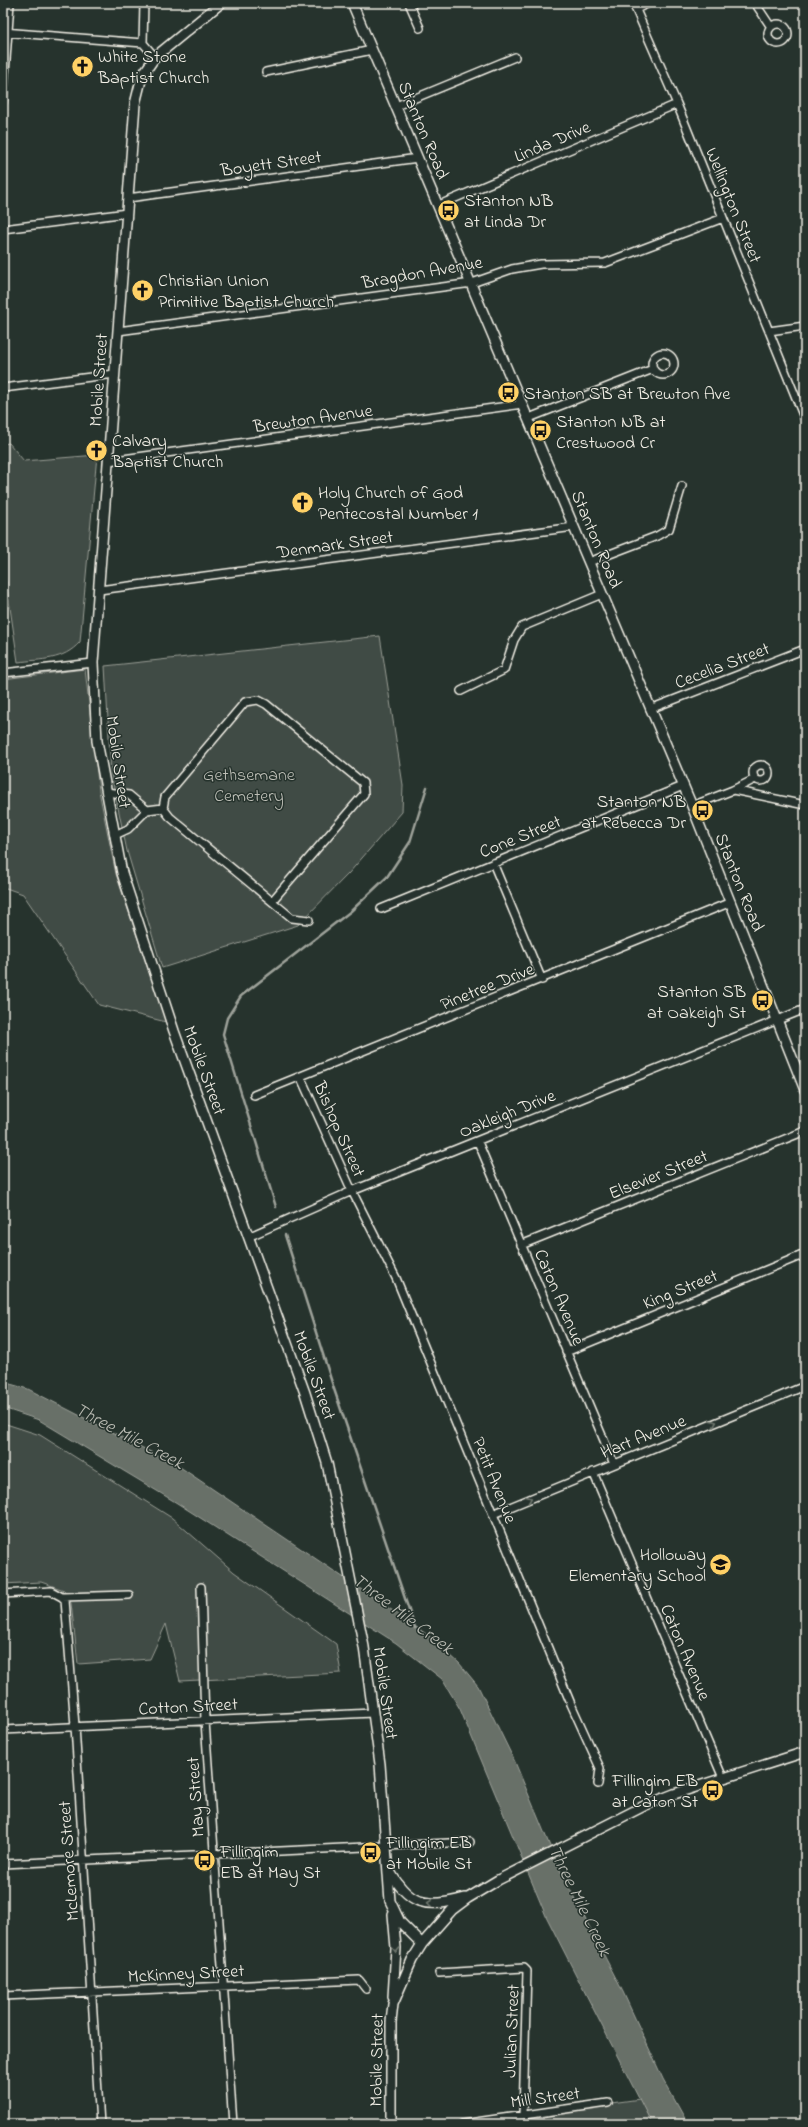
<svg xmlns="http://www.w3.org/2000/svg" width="808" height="2127" viewBox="0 0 808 2127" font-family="'Indie Flower',sans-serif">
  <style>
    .green { fill: #414b45; stroke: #9a9e96 }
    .water { fill: #676f68; stroke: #9fa39b }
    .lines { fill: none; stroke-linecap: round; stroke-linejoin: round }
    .stream { stroke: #9fa39b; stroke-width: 2.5 }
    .minor-casing { stroke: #f4f1e8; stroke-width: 10 }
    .tertiary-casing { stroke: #f4f1e8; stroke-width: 12 }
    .minor { stroke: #26332d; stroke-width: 7 }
    .tertiary { stroke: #26332d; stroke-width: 9 }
    .rail-casing { stroke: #f4f1e8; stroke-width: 4 }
    .rail { stroke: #26332d; stroke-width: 2.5; stroke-dasharray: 8; stroke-linecap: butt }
    .oneway { stroke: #6e766e }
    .labels { text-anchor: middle; stroke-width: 3; stroke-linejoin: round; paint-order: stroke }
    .poi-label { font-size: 18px; fill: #f4f1e8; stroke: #26332d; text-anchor: start }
    .street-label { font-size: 18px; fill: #f4f1e8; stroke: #26332d }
    .park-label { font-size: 18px; fill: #bebfb7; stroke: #26332d }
    .water-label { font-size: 19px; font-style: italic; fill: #bcbdb5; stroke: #26332d }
  </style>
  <rect width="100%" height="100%" fill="#26332d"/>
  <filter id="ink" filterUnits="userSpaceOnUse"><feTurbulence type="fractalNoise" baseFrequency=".025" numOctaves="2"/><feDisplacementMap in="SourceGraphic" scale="8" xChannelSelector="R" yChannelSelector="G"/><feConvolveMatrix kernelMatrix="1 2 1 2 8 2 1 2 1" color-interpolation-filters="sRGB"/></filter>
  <g filter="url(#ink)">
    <!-- green -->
    <path class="green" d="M9,443l15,18 73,-6 -17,187c-17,19 -38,17 -62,20l-15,-102v-116z
      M380,636l23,149 -1,27 -53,61 -51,52 -136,43 -35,-117 -16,-77 -6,-108z
      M85,669l14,122 17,83 50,148 -67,-17 -76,-111 -20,-7v-208z
      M3,1423l37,12 132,83 62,54 102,72 5,29 -161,8 -14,-57 -16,35 -72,5 -7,-61 -7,-13 -23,-8 -38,2z
      M640,2099l12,25h-190z"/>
    <!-- water -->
    <path class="water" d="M3,1382l25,7 152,78 222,150 27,19 30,27 19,23 37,76 44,106 64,124 40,87 25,45h-36l-106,-208 -86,-207 -18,-30 -46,-36 -219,-140 -138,-83 -36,-12z"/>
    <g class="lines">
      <!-- stream -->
      <path class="stream" d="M276,1207l-53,-173 4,-16 14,-22 110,-85 36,-34 23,-35 17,-55
        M285,1235l49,154 81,239"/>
      <defs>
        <path id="minor" d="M144,3l-1,40 12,14
          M409,3l11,25
          M633,3l44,101 128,316
          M755,3l16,24
          M636,9l13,-6
          M768 34a10 10 0 1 1 20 0a10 10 0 1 1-20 0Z
          M3,32l140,11
          M266,72l106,-22
          M3,102l7,-99
          M396,106l119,-49
          M128,198l290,-40
          M439,205l238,-101
          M3,229l124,-16
          M118,331l354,-48 40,-14 29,-5 64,-1 118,-45
          M769,331l36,-5
          M652 364a11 11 0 1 1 22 0a11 11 0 1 1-22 0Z
          M3,388l112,-14
          M529,418l124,-49
          M108,461l415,-57
          M589,562l68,-26 12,-7 13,-43
          M99,590l475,-63
          M3,673l90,-10
          M461,691l43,-21 10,-30 8,-13 80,-33
          M650,709l155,-60
          M753 773a8 8 0 1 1 16 0a8 8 0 1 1-16 0Z
          M733,790l22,-11
          M106,792l23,3 18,15 16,-2 7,9 122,101 17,2
          M692,806l41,-16 72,15
          M163,808l2,-11 80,-95 13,-2 8,4 97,79 1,11 -92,107
          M115,835l13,-6 19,-19
          M493,863l49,117
          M381,909l302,-123
          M301,1078l51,113 44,87 175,426 29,64 -2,16
          M254,1095l477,-193
          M478,1142l136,322
          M248,1237l104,-46 453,-182
          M521,1245l284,-114
          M566,1352l239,-98
          M593,1472l130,306
          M493,1514l312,-128
          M201,1587l4,134 28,403
          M3,1594l48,-3 11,6 67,-2
          M62,1597l3,3 10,126 25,398
          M3,1730l370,-17
          M3,1864l467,-22
          M439,1973l85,-5 3,3 -4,144
          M3,1996l356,-16 7,9
          M462,2124l146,-21"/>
        <path id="tertiary" d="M221,3l-66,54 -13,19 -7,28 -42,559 4,78 25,132 52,158 131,362 22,70 37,184 9,66 7,51 10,137 10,21 22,22
          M352,3l340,803 113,284
          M388,1868c20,37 37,41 77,30
          M393,1914l3,34 -3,49
          M391,2124v-102l2,-18 19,-44 10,-16 30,-34 16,-12 30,-18 148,-75 28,-11 131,-42"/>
      </defs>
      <!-- minor casing -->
      <use href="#minor" class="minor-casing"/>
      <!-- tertiary casing -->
      <use href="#tertiary" class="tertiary-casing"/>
      <!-- minor -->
      <use href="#minor" class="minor"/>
      <!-- tertiary -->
      <use href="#tertiary" class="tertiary"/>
      <defs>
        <path id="rail" d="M3,583h2"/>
      </defs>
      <!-- rail casing -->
      <use href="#rail" class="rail-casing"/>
      <!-- rail -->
      <use href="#rail" class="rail"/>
    </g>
    <!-- one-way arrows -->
    <defs><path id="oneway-chevron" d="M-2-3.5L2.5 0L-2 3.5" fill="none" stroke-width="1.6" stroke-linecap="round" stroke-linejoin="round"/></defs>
    <g class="oneway">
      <use href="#oneway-chevron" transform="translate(714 1423) rotate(-22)"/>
      <use href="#oneway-chevron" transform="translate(529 1499) rotate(-22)"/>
      <use href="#oneway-chevron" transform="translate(430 1903) rotate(-173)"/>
      <use href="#oneway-chevron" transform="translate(396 1950) rotate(90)"/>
    </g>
  </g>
  <!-- icons -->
  <defs>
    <symbol id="church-disc" viewBox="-11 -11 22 22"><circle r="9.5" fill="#ffd166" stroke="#26332d"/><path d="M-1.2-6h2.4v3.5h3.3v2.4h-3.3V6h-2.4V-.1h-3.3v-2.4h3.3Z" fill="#111"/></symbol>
    <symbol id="bus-disc" viewBox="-11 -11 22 22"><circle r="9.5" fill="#ffd166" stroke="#26332d"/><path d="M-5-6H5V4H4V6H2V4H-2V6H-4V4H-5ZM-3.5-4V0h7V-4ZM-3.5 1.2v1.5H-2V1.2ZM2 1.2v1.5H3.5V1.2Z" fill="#111"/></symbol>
    <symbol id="school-disc" viewBox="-11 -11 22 22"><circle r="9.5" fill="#ffd166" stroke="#26332d"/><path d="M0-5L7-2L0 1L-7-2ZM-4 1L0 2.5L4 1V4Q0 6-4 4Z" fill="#111"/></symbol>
  </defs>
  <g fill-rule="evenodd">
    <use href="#church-disc" x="70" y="54" width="25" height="25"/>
    <use href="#bus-disc" x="436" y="198" width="25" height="25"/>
    <use href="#church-disc" x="130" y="278" width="25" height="25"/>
    <use href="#bus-disc" x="496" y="380" width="25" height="25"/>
    <use href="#bus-disc" x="528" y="418" width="25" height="25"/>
    <use href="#church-disc" x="84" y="438" width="25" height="25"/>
    <use href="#church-disc" x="290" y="490" width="25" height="25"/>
    <use href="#bus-disc" x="690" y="798" width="25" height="25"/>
    <use href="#bus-disc" x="750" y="988" width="25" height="25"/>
    <use href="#school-disc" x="708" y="1552" width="25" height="25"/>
    <use href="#bus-disc" x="700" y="1778" width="25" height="25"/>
    <use href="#bus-disc" x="358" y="1840" width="25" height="25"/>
    <use href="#bus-disc" x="192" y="1848" width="25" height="25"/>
  </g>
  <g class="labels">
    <!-- poi labels -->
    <g class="poi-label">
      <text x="98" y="62">White Stone<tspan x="98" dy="21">Baptist Church</tspan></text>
      <text x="464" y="206">Stanton NB<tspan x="464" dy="21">at Linda Dr</tspan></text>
      <text x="158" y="286">Christian Union<tspan x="158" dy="21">Primitive Baptist Church</tspan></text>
      <text x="524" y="399">Stanton SB at Brewton Ave</text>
      <text x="556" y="427">Stanton NB at<tspan x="556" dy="21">Crestwood Cr</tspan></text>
      <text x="112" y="446">Calvary<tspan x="112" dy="21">Baptist Church</tspan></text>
      <text x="318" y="498">Holy Church of God<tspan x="318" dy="21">Pentecostal Number 1</tspan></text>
      <text x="686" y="807" text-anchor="end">Stanton NB<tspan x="686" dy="21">at Rebecca Dr</tspan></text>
      <text x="746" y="997" text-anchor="end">Stanton SB<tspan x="746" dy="21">at Oakeigh St</tspan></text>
      <text x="706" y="1560" text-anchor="end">Holloway<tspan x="706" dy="21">Elementary School</tspan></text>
      <text x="698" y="1786" text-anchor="end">Fillingim EB<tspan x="698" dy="21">at Caton St</tspan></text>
      <text x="386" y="1848">Fillingim EB<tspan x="386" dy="21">at Mobile St</tspan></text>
      <text x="220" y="1857">Fillingim<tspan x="220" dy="21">EB at May St</tspan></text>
    </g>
    <!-- street labels -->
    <g class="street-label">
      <text transform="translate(424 130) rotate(67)" y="6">Stanton Road</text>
      <text transform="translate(552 141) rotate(-23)" y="6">Linda Drive</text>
      <text transform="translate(271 163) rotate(-8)" y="6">Boyett Street</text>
      <text transform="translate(734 205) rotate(68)" y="6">Wellington Street</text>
      <text transform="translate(422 272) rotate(-10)" y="6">Bragdon Avenue</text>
      <text transform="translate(98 380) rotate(-86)" y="6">Mobile Street</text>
      <text transform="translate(313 418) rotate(-8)" y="6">Brewton Avenue</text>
      <text transform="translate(597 539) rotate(67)" y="6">Stanton Road</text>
      <text transform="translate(335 544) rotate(-8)" y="6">Denmark Street</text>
      <text transform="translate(722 665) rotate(-21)" y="6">Cecelia Street</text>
      <text transform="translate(119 762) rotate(82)" y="6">Mobile Street</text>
      <text transform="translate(520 836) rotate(-22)" y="6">Cone Street</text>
      <text transform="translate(740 882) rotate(68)" y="6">Stanton Road</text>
      <text transform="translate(487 986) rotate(-22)" y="6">Pinetree Drive</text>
      <text transform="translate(205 1070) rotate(70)" y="6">Mobile Street</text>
      <text transform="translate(507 1113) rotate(-22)" y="6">Oakleigh Drive</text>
      <text transform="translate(340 1129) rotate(66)" y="6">Bishop Street</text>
      <text transform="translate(658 1174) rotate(-22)" y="6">Elsevier Street</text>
      <text transform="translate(680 1289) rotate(-22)" y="6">King Street</text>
      <text transform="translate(560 1297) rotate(67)" y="6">Caton Avenue</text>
      <text transform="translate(315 1375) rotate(70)" y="6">Mobile Street</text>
      <text transform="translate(643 1436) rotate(-22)" y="6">Hart Avenue</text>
      <text transform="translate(495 1480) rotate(68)" y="6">Petit Avenue</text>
      <text transform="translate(686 1652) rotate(67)" y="6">Caton Avenue</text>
      <text transform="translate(386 1693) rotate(82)" y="6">Mobile Street</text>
      <text transform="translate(188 1706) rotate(-3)" y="6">Cotton Street</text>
      <text transform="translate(195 1797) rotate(-94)" y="6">May Street</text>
      <text transform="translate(68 1861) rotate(-94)" y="6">McLemore Street</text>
      <text transform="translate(186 1973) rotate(-3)" y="6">McKinney Street</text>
      <text transform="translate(511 2031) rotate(-88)" y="6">Julian Street</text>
      <text transform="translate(376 2060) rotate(-89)" y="6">Mobile Street</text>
      <text transform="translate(545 2097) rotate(-8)" y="6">Mill Street</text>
    </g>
    <!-- park labels -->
    <g class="park-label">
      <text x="249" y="780">Gethsemane<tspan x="249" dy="21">Cemetery</tspan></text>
    </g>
    <!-- water labels -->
    <g class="water-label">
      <text transform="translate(130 1435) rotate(28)" y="7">Three Mile Creek</text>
      <text transform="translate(404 1613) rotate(37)" y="7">Three Mile Creek</text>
      <text transform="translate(581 1900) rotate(64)" y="7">Three Mile Creek</text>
    </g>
  </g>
  <!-- margin -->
  <rect width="808" height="2127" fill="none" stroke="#26332d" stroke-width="16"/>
  <rect x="8" y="8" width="792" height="2111" fill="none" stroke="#f4f1e8" stroke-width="1.5" filter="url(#ink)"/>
</svg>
